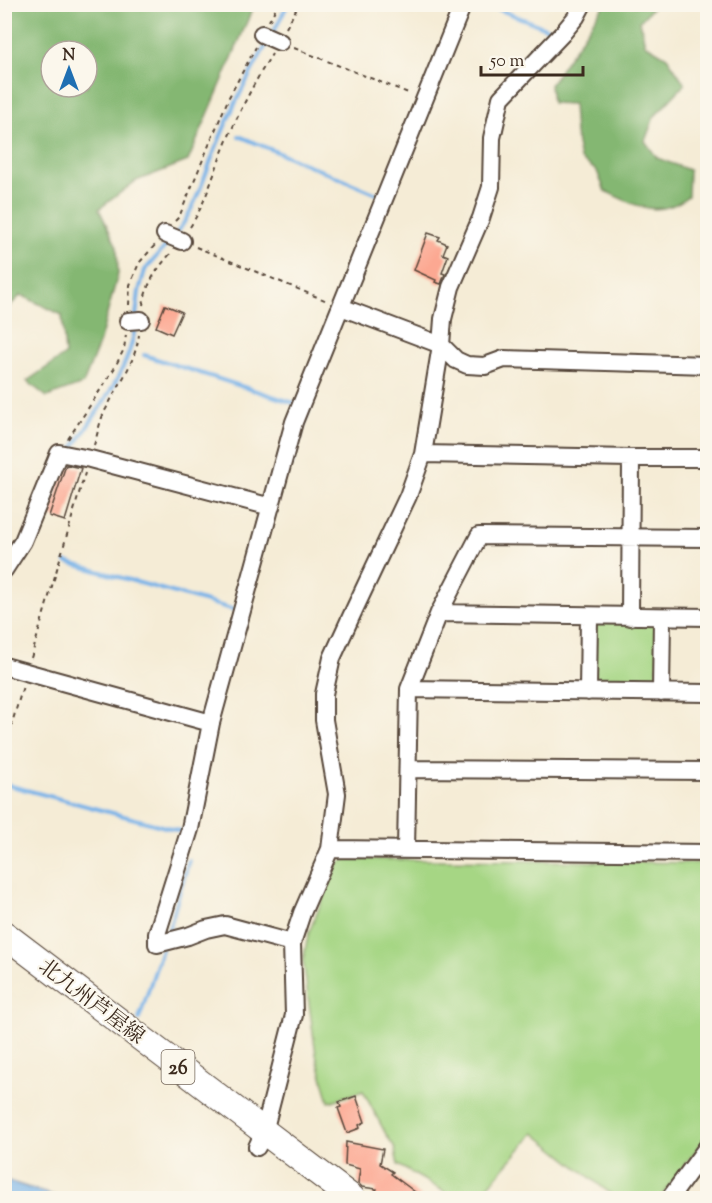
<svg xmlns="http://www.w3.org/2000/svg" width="712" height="1203" viewBox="0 0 712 1203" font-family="'Sorts Mill Goudy','Noto Serif JP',serif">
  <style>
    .green { fill: #a6d684; stroke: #708051; stroke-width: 1.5 }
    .forest { fill: #84b772; stroke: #607048; stroke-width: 1.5; fill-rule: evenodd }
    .water { fill: #77b2e8; stroke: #596e83; stroke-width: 1.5 }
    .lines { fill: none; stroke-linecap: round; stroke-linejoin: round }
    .stream { stroke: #77b2e8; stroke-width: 4 }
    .building { fill: #fca892 }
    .street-casing { stroke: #57473a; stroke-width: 20 }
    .primary-casing { stroke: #57473a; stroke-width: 28 }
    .path { stroke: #57473a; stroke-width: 2; stroke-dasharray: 4.5 4.5; stroke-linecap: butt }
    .street { stroke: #fff; stroke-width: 16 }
    .primary { stroke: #fff; stroke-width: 26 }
    .labels { text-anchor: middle; stroke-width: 4.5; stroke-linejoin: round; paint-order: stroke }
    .shield { fill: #fbf7ec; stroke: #75685c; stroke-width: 1.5 }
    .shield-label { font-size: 20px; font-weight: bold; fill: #3b2a1e }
    .street-label { font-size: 21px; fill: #3b2a1e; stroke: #fbf7ec }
  </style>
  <rect width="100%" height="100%" fill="#fbf7ec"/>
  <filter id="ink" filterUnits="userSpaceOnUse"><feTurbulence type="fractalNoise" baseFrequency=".0167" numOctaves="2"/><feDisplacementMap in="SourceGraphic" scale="12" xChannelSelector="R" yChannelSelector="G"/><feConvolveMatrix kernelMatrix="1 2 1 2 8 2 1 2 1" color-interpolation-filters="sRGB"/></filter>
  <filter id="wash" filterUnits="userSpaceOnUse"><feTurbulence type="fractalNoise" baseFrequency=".008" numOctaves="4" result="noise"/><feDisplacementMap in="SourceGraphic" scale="24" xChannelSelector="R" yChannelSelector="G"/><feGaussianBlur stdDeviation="1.35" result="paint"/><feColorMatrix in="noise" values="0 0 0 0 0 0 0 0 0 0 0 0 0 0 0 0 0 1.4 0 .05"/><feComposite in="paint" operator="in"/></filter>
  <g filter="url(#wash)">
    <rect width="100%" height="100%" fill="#f5ecd6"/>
    <!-- green -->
    <path class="green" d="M593,621h65l-1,66h-65z
      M346,859l361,4v273l-47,62h-44l-82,-65 -56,65h-23l-57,-33 -4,-19 -7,-10 -24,-45 -34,11 -13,-48 -13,-94 6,-28 29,-69z"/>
    <!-- forest -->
    <path class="forest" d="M5,4l249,1 -30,72 -36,84 -52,20 -37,28 18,38 1,27 -19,70 -16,40 -36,13 -20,-16 38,-26 -3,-40 -41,-20 -16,16zM51,51h36v36h-36z
      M604,5h51l-15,16 5,23 22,13 18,27 -31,33 -9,24 12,17 32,12 -1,26c-28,24 -54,9 -83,-5l-8,-20 -17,-12 -5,-25 -2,-30 -21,-1 -2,-18z"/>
    <!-- water -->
    <path class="water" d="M5,1180l56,18h-56z"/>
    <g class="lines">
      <!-- stream -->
      <path class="stream" d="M485,4l71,28
        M273,33l15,-29
        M239,136l138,58
        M177,233c19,-26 28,-59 40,-88 14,-35 32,-70 51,-103
        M136,316l3,-25 6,-21 25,-29
        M144,355l150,48
        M71,451c23,-35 60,-82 64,-125
        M291,465l17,-54 8,-21
        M30,544l11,-16 15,-46
        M66,562l169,48
        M4,594l12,-28
        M4,784l176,47
        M167,936l22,-76
        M139,1019l23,-70"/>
    </g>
    <g id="blocks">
      <!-- building -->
      <path class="building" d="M428,233l12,4 -2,3 9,4 -4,10 5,2 -6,17 3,1 -4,10 -6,-2 1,-2 -22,-10z
        M165,305l17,7 -10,22 -16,-7z
        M66,465l15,3 -16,53 -16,-5z
        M356,1096l9,26 -6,3 1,3 -13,5 -9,-25 3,-1 -2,-5z
        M346,1142l37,7 -3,15 13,8 -2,2 32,24h-52l6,-9 -15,-2 -4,-4 2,-14 -15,-4z"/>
    </g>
  </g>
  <g filter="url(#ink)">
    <use href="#blocks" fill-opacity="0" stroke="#57473a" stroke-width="1.5"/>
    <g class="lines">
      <defs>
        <path id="street" d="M262,34l18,8
          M165,234l17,7
          M341,307l100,38 15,15 11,5 18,1 19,-7 204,6
          M128,321l13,-1
          M423,454l208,4h77
          M4,570l19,-29 36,-88 31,6 181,48
          M439,613l269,4
          M630,617l1,-159
          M4,666l207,57
          M409,689l299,4
          M588,692l1,-76
          M661,693l1,-76
          M408,769l300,2
          M330,849l378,4
          M406,850l3,-161 30,-76 40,-77 229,2
          M292,943l-67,-18 -19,4 -18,7 -31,8v-10l33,-105 21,-106 83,-301 169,-418
          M257,1147l7,-15 30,-117 -2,-72 10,-30 28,-64 7,-55 -13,-74v-26l8,-36 23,-50 53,-112 15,-42 18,-109 2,-26 8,-32 30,-69 10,-31 1,-49 9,-40 61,-64 14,-17 7,-13
          M670,1198l38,-52"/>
        <path id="primary" d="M4,934l348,264"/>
      </defs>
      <!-- street casing -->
      <use href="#street" class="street-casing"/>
      <!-- primary casing -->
      <use href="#primary" class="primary-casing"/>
      <!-- path -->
      <path class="path" d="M269,21l9,-17
        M286,28l13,-24
        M294,48l117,46
        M175,221l4,-4 50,-120 27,-50
        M190,227c15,-23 23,-51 33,-77 14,-34 30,-66 49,-96
        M196,247l131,54
        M129,305l1,-20 9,-22 17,-19
        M143,305c4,-22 13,-35 28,-52
        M68,439l46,-70 10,-20 2,-14
        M94,445c4,-12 6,-26 12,-36 13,-25 29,-46 33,-74
        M31,658l54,-185
        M4,743l3,-3 16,-54"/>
      <!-- street -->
      <use href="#street" class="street"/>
      <!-- primary -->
      <use href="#primary" class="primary"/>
    </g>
  </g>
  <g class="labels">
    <!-- shield labels -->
    <rect class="shield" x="161.5" y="1050" width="33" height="34" rx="4.5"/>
    <g class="shield-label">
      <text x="178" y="1074">26</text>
    </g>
    <!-- street labels -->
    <g class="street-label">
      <text transform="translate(92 1001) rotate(37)" y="7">北九州芦屋線</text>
    </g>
  </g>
  <!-- margin -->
  <rect width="712" height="1203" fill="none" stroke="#fbf7ec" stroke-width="24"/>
  <!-- north arrow -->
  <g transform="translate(69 69)"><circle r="28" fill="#fbf7ec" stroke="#aea59a" stroke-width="1.5"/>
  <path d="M0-4.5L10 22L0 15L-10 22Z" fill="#1f6fb2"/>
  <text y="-9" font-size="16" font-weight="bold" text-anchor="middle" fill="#3b2a1e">N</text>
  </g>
  <!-- scale -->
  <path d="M481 66v9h102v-9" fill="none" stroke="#3b2a1e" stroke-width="3"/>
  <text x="490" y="66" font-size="18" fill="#3b2a1e" stroke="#fbf7ec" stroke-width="4.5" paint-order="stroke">50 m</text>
</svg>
